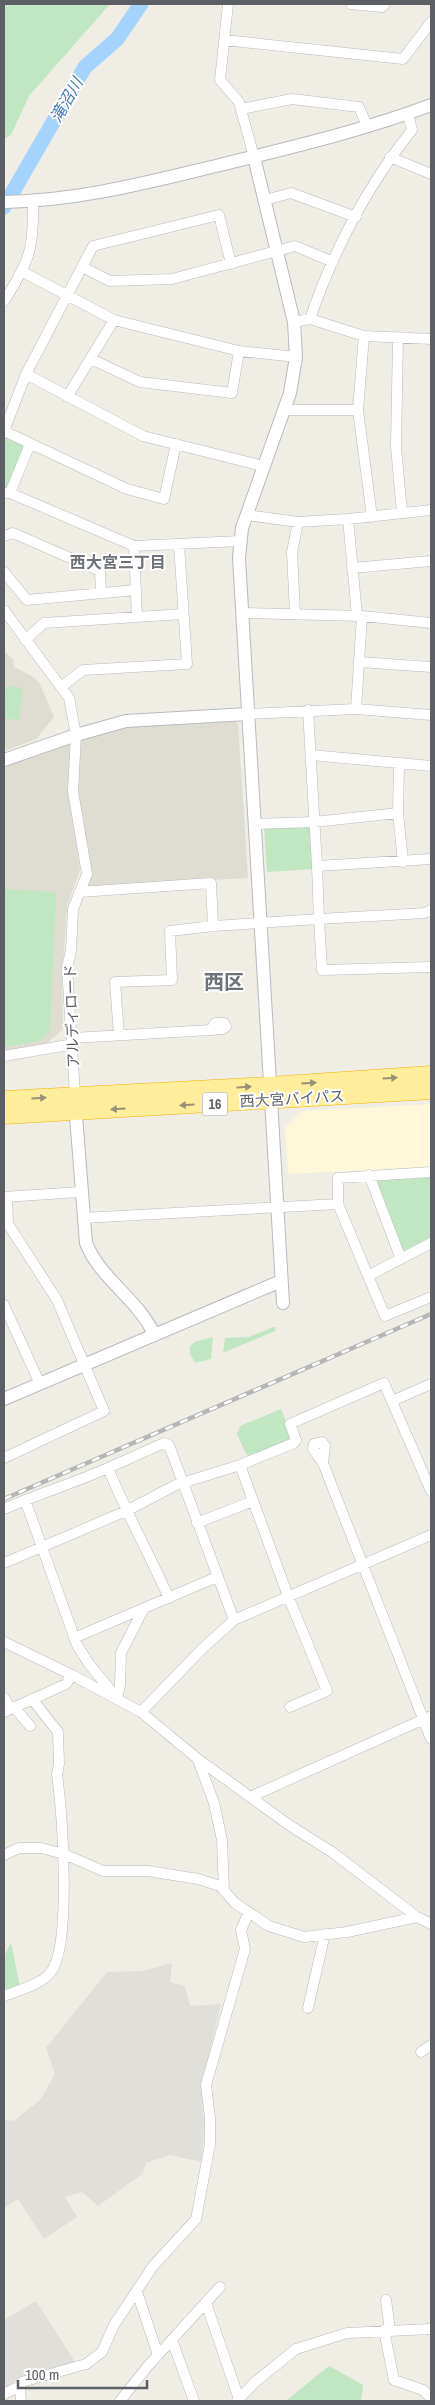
<svg xmlns="http://www.w3.org/2000/svg" width="435" height="2405" viewBox="0 0 435 2405" font-family="'Archivo Narrow','Noto Sans JP',sans-serif">
  <style>
    .commercial { fill: #fef7da }
    .industrial { fill: #e0dfd9 }
    .education { fill: #dfdcd2 }
    .green { fill: #c1e7c2 }
    .lines { fill: none; stroke-linecap: round; stroke-linejoin: round }
    .river { stroke: #a4d3ff; stroke-width: 15 }
    .minor-casing { stroke: #b7babe; stroke-width: 11 }
    .tertiary-casing { stroke: #b7babe; stroke-width: 14 }
    .trunk-casing { stroke: #f3b200; stroke-width: 19 }
    .minor { stroke: #fff; stroke-width: 10 }
    .tertiary { stroke: #fff; stroke-width: 12 }
    .trunk { stroke: #feee9b; stroke-width: 18 }
    .rail-casing { stroke: #b5b6b6; stroke-width: 4.5 }
    .rail { stroke: #fff; stroke-width: 2.5; stroke-dasharray: 8; stroke-linecap: butt }
    .oneway { fill: #959278 }
    .labels { text-anchor: middle; stroke-width: 4; stroke-linejoin: round; paint-order: stroke }
    .shield { fill: #fff; stroke: #8d9093; stroke-width: 1 }
    .shield-label { font-size: 14px; font-weight: bold; fill: #5c6065 }
    .street-label { font-size: 15px; fill: #5c6065; stroke: #fff }
    .water-label { font-size: 16px; font-style: italic; fill: #4278bb; stroke: #fff }
    .neighbourhood-label { font-size: 16px; font-weight: bold; fill: #6d7277; stroke: #fff }
    .district-label { font-size: 20px; font-weight: bold; fill: #6d7277; stroke: #fff }
  </style>
  <rect width="100%" height="100%" fill="#efede4"/>
  <!-- commercial -->
  <path class="commercial" d="M431,1104v63l-143,7 -3,-46 17,-17z"/>
  <!-- industrial -->
  <path class="industrial" d="M172,1963l-2,19 15,4 5,20 31,-2 -20,84 3,35 -2,39 -32,-7 -24,8 -4,11 -44,32 -16,-14 -17,5 12,20 -33,22 -26,-40 -14,9v-88l10,1 27,-22 14,-25 -9,-26 61,-76 35,-1z
    M36,2301l39,61 -57,16 -14,13v-71z"/>
  <!-- education -->
  <path class="education" d="M4,651l9,8 1,8 20,10 6,7 14,33 -18,22 -32,12z
    M235,721l3,3 10,154 -159,9 -2,-2 5,-11 -14,-82 3,-50 2,-4 52,-12z
    M67,743l6,3 -4,45 11,79 -13,36 -5,75 1,48 -18,16 -41,7v-286z"/>
  <!-- green -->
  <path class="green" d="M4,4h106l-81,92 -18,39 -7,4z
    M4,434l20,9 1,5 -15,38 -6,4z
    M6,686l17,2 -4,32 -15,-2z
    M311,824l3,45 -47,3 -3,-45z
    M4,889l52,3 -6,141 -11,8 -35,6z
    M431,1175v64l-27,13h-5l-26,-73z
    M273,1327h3l-1,4 -52,22 2,-15 24,-1z
    M213,1337l-2,22 -16,4 -5,-9v-8l5,-4z
    M281,1409l11,29 -3,4 -39,15 -4,-3 -9,-20 3,-8z
    M11,1942l9,45 -16,6v-36z
    M329,2366l34,19 -2,16h-73v-2z"/>
  <g class="lines">
    <!-- river -->
    <path class="river" d="M4,207l81,-140 32,-28 24,-35"/>
    <defs>
      <path id="minor" d="M228,4l-8,76 19,22 15,55
        M351,4l31,3 3,-3
        M224,40l179,19 28,-37
        M241,109l51,-10 67,8 8,19
        M390,157l41,17
        M265,200l26,-7 65,24
        M82,267l28,14 62,-2 123,-33 38,16
        M23,272l91,48 125,31 57,6
        M4,301c26,-40 30,-53 29,-100
        M310,319c23,-67 58,-134 102,-189l-4,-16
        M294,322l16,-3 54,17 67,3
        M364,336l-6,74 14,107
        M398,337l-2,110 6,66
        M91,359l49,23 92,11 7,-42
        M26,374l117,62 120,30
        M67,397l47,-77
        M284,410h74
        M176,444l-12,55 -37,-10 -123,-58 22,-57 67,-128 126,-31 12,49
        M4,493h6l124,53
        M10,493l20,-49
        M246,515l52,7 50,-3 83,-9
        M348,519l9,96
        M4,536l9,-3 87,38 1,22
        M352,568l79,-7
        M4,572l23,28 109,-10
        M4,610l65,88 7,37 -3,56 14,83 -14,35 -2,42 -4,16 8,128
        M242,613l120,3 69,7
        M295,614l-3,-62 6,-30
        M137,617l-3,-71 106,-5
        M25,640l19,-17 139,-9
        M359,662l72,5
        M61,687l22,-17 104,-6 -8,-119
        M356,709l6,-93
        M308,710l9,156
        M247,714l109,-5 75,6
        M311,755l120,11
        M399,764l-1,49 5,49
        M254,824l60,-2 84,-9
        M79,892l132,-9 2,43
        M431,910l-6,3 -106,6 3,51 109,-3
        M119,1035l-4,-53 57,-2 -2,-49 43,-5 106,-7 -2,-53 114,-7
        M73,1038l138,-8 4,-7h9l2,4 -4,2 -11,1
        M4,1056l70,-12
        M369,1175l32,84
        M4,1197l76,-5
        M338,1204l30,72 63,-33
        M83,1218l255,-14v-26l93,-6
        M368,1276l17,40 46,-19
        M4,1305l36,79
        M392,1401l39,-17
        M4,1458l100,-47 -47,-111 -49,-76 -1,-27
        M323,1463l2,-17 -3,-4 -8,2 -1,5 10,14 108,276
        M240,1465l48,131 39,95 -37,16
        M4,1509c34,-15 70,-26 104,-41
        M197,1523l56,-22
        M4,1563l38,-16 -17,-47
        M169,1598c-20,-44 -43,-86 -61,-130l56,-25 5,2 65,175
        M74,1638l143,-61
        M4,1642l68,33 69,37 57,47 91,66 43,27 85,65 14,7
        M4,1698l7,11
        M117,1698l-28,-34 -12,-19 -35,-98 84,-36 50,-26 64,-20 54,-22 2,-3 -6,-16 94,-41 47,108
        M117,1698l3,-13 1,-32 23,-45
        M14,1707l16,19
        M4,1712l62,-28 6,-9
        M141,1712l62,-64 31,-28 197,-85
        M198,1760l16,43 8,37 2,51
        M250,1797l181,-81
        M4,1855l15,-7h22l23,6 39,17h45l50,8 22,7 15,17 34,23 35,11 43,-5 70,-15
        M4,1996c15,-6 37,-11 47,-24 21,-27 11,-161 6,-198l2,-10 -1,-32 -26,-33
        M308,2008l17,-74
        M421,2052l10,-7
        M137,2292l21,63
        M386,2300l4,30
        M206,2303l33,96
        M384,2330l10,50 29,10 8,8
        M172,2340l22,61
        M20,2386l1,15
        M4,2394l16,-8 2,-4 64,-18 16,-12 12,-27 39,-59 43,-47 14,-75v-26l-4,-33 39,-136 -4,-19 7,-16
        M120,2401l27,-34 73,-80
        M237,2401l18,-19 41,-33 51,-16 84,-4"/>
      <path id="tertiary" d="M254,157l40,165 2,35 -6,36 -48,135 -3,30 44,745
        M4,202c73,-1 141,-19 212,-36 72,-18 146,-35 215,-61
        M4,760l72,-25 50,-14 121,-7
        M75,1103l11,140c15,37 51,55 68,91
        M4,1399l277,-118"/>
      <path id="trunk" d="M4,1100l266,-14 161,-11
        M4,1115l427,-25"/>
    </defs>
    <!-- minor casing -->
    <use href="#minor" class="minor-casing"/>
    <!-- tertiary casing -->
    <use href="#tertiary" class="tertiary-casing"/>
    <!-- trunk casing -->
    <use href="#trunk" class="trunk-casing"/>
    <!-- minor -->
    <use href="#minor" class="minor"/>
    <!-- tertiary -->
    <use href="#tertiary" class="tertiary"/>
    <!-- trunk -->
    <use href="#trunk" class="trunk"/>
    <defs>
      <path id="rail" d="M4,1499l427,-185"/>
    </defs>
    <!-- rail casing -->
    <use href="#rail" class="rail-casing"/>
    <!-- rail -->
    <use href="#rail" class="rail"/>
  </g>
  <!-- one-way arrows -->
  <defs><path id="oneway-solid" d="M-6-.8H1V-3.2L6.5 0L1 3.2V.8H-6Z" transform="scale(1.25)"/></defs>
  <g class="oneway">
    <use href="#oneway-solid" transform="translate(390 1078) rotate(-4)"/>
    <use href="#oneway-solid" transform="translate(309 1083) rotate(-4)"/>
    <use href="#oneway-solid" transform="translate(244 1087) rotate(-3)"/>
    <use href="#oneway-solid" transform="translate(39 1098) rotate(-4)"/>
    <use href="#oneway-solid" transform="translate(187 1105) rotate(177)"/>
    <use href="#oneway-solid" transform="translate(118 1109) rotate(177)"/>
  </g>
  <g class="labels">
    <!-- shield labels -->
    <rect class="shield" x="202.5" y="1092.5" width="25" height="23" rx="4"/>
    <g class="shield-label">
      <text x="215" y="1109">16</text>
    </g>
    <!-- street labels -->
    <g class="street-label">
      <text transform="translate(72 1016) rotate(-92)" y="5">アルディロード</text>
      <text transform="translate(292 1099) rotate(-3)" y="5">西大宮バイパス</text>
    </g>
    <!-- water labels -->
    <g class="water-label">
      <text transform="translate(66 100) rotate(-60)" y="6">滝沼川</text>
    </g>
    <!-- neighbourhood labels -->
    <g class="neighbourhood-label">
      <text x="118" y="568">西大宮三丁目</text>
    </g>
    <!-- district labels -->
    <g class="district-label">
      <text x="224" y="989">西区</text>
    </g>
  </g>
  <!-- border -->
  <rect width="435" height="2405" fill="none" stroke="#5c6065" stroke-width="10"/>
  <!-- scale -->
  <path d="M18 2380v8h129v-8" fill="none" stroke="#5c6065" stroke-width="2.5"/>
  <text x="25" y="2380" font-size="15" fill="#5c6065" stroke="#ffffff" stroke-width="4" paint-order="stroke">100 m</text>
</svg>
